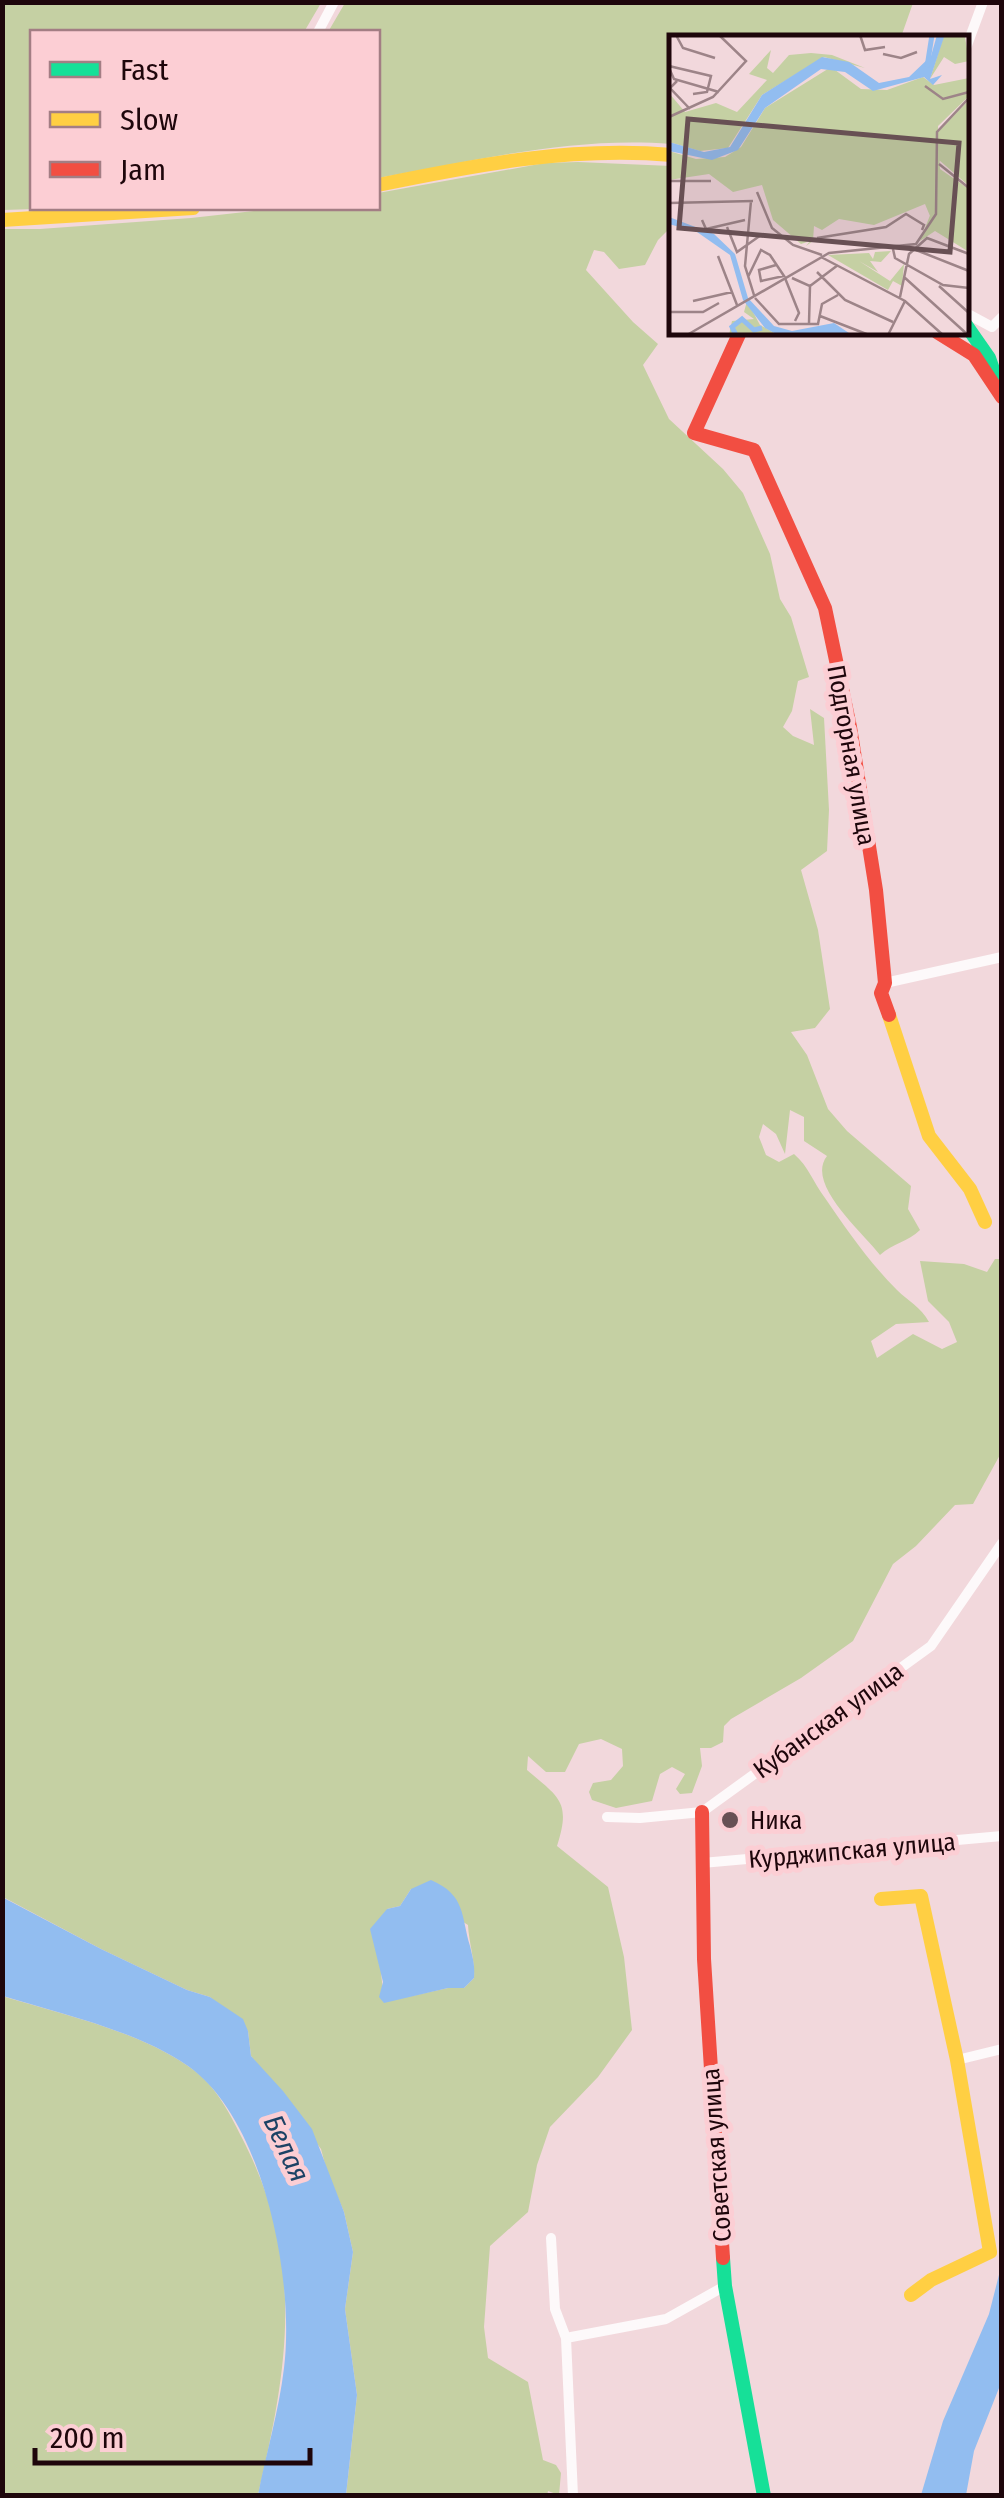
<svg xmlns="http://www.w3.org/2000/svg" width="1004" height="2498" viewBox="0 0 1004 2498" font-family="'Fira Sans Condensed',sans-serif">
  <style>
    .green { fill: #c5d0a3; fill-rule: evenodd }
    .water { fill: #92bdf0 }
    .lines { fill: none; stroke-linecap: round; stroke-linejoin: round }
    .street { stroke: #fdf9fa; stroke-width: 10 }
    .fast { stroke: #16e098; stroke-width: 14 }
    .slow { stroke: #ffcf43; stroke-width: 14 }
    .jam { stroke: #f24e42; stroke-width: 14 }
    .poi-dot { fill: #685054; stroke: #fcced4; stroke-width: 4 }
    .labels { text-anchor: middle; stroke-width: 10; stroke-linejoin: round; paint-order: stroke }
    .street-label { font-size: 25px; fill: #1e060b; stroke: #fcced4 }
    .poi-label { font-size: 25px; fill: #1e060b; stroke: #fcced4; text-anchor: start }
    .water-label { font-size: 28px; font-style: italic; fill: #1c4265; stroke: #fcced4 }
    .inset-river { fill: none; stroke: #92bdf0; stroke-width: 5 }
    .inset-road { fill: none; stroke: #9d8488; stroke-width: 2.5 }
    .view { fill: #685054; fill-opacity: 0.15; stroke: #685054; stroke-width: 5 }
    .inset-edge { fill: none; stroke: #1e060b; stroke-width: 5 }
  </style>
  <rect width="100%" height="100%" fill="#f2d8dc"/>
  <!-- green -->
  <path class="green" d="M2,3l1,-1 318,1 -17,29h-272v176h37l-66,2z
    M345,3h568l-12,34 -229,1 -1,106c-99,-8 -196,17 -293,34v-146h-50z
    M578,162l93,4v61l-13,13 -13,25 -26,4 -15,-17 -10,-2 -8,20 47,52 25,22 -15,21 26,54 54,50 20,24 27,61 10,45 11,18 18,60 -11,4 -6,30 -9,16 10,9 21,9 -4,-36 14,9 5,92 -2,41 -26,19 17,60 12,79 -15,19 -24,4 16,23 21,54 19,22 64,55 -3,23 12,21c-12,12 -27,13 -40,25 -17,-23 -75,-71 -53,-99l-23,-15v-24l-14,-7 -5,44 -9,-20 -13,-10 -4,13 7,18 13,7 15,-8c15,13 19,28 31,44 22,32 44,64 72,92 11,11 24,17 32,32l-33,2 -25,17 6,17 36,-24 29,15 15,-7 -8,-20 -21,-21 -8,-40 44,3 23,8 8,-13h6v194l-28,51 -18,1 -39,41 -23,18 -40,77 -52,37 -70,41 -7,7 -1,16 -12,6h-11l2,18 -10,27 -12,1 -4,-5 9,-15 -13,-7 -12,7 -8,27 -36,7 -24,-8 -3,-8 4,-9 18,-3 12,-14 -1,-17 -21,-10 -22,5 -14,28h-19l-18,-16 -1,14c33,28 44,32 30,76l51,41 16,70 8,73 -34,47 -48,50 -13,38 -9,47 -38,34 -6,81 4,31 40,24 15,78 13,5 5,8 -2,22 -11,-4 -1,5 -201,-1 11,-100 -12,-86 8,-57 -9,-40 -17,-40 -6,-23 -70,-93 -3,-25 -38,-34 -23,-7 -86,-41 -98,-52 -1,-1668h38l151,-11 91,-10h96v-15l167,-30zM411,1889l57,36c1,19 7,34 6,53l-10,10h-16l-64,14 -3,-30 6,-63 13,-3z
    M2,1996c59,18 136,35 186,70 27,18 40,44 54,72 64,123 46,229 16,357h-255z"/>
  <!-- water -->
  <path class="water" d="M431,1880c35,15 30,36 39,66 3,13 5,19 4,32l-10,10h-16l-64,15 -5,-6 4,-15 -13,-53 17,-20 13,-3 11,-17z
    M2,1897l99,52 86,41 23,7 33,22 5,12 3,25 32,35 29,38 32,83 9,40 -8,57 12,86 -11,100h-88c8,-42 21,-84 26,-127 11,-87 -20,-249 -96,-302 -50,-35 -127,-52 -185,-70z
    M1001,2267v116l-27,68 -8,44h-45l22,-74 46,-107z"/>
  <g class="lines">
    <!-- street -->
    <path class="street" d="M318,32l16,-30
      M966,48l17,-46
      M966,313l26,14 10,-10
      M885,983l117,-26
      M607,1817l33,1 62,-6 229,-166 71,-103
      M702,1863l300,-27
      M957,2060l45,-11
      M551,2238l4,71 11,29 7,158
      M566,2338l100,-19 59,-33"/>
    <!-- fast -->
    <path class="fast" d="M966,325l23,33 13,37
      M723,2258l2,28 39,210"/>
    <!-- slow -->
    <path class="slow" d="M378,185c98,-20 193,-39 294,-30
      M2,220l191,-12
      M889,1015l40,121 41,53 15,33
      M881,1899l40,-3 36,164 33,192 -59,28 -20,15"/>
    <!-- jam -->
    <path class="jam" d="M740,332l-46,101 60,17 71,158 25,119 26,163 9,93 -4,10 8,22
      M937,332l37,23 28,42
      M702,1812l2,147 19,299"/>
  </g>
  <!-- markers -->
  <circle class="poi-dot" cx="730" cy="1820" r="10"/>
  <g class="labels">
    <!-- street labels -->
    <g class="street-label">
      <text transform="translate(852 755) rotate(80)" y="9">Подгорная улица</text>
      <text transform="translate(828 1720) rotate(-36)" y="9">Кубанская улица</text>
      <text transform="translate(852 1850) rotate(-5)" y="9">Курджипская улица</text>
      <text transform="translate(716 2155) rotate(-94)" y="9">Советская улица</text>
    </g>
    <!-- poi labels -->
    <g class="poi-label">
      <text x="750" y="1829">Ника</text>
    </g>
    <!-- water labels -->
    <g class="water-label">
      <text transform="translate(287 2148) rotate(65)" y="10">Белая</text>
    </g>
  </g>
  <!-- overview -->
  <g transform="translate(669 35)">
    <rect width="300" height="300" fill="#f2d8dc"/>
    <path d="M275,0l21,2 4,24 -14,3 -11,-7 -14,22zM102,15l-4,18 6,5 16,-18 22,-2 21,2 33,13 -41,-11 -62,38 -34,53 -28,3 -31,-9v-49l16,19 31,-9 21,9 30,-32 -18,-6zM162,32l30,22 26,1 36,-13 11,8 35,-7v18l-31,30 2,43 29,20v63l-34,-21 -15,10 16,-41 -6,16 -5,-12 -51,21 -35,-6 -17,11 -8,-4 -1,15 -7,5 4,-5 -9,3 -28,-24 -11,-35 -29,7 -24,-18 -40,6v-29l27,8 29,-2 16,-10 24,-39zM300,65v86l-30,-26 -1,-28zM222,216l-10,11 -11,-1 8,11 -19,-11 31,20 14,-17 -2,22 -9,-5 -5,9 -60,-35 41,-2 4,6 2,-7zM78,266l13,24 18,10h-49l3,-14 22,-2 -10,-7z" fill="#c5d0a3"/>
    <path d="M268,0l7,2 -14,42 12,-4 -9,10 -9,-8 -51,14 -28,-19 -24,-3 -56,39 -27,42 -26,10 -43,-9v-9l35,10 26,-5 32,-52 60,-38 27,5 30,21 30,-6 22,-21zM0,182l45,17 21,20 13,44 26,28 18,5 42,-8 18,12h-74l-13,-7 -22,-28 -13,-45 -33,-23 -28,-8z" fill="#92bdf0"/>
    <path class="inset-river" d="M258,32l5,-32M67,300l-4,-8 10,-8 12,11 8,-2"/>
    <path class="inset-road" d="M7,0l7,13 32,10M191,0l5,15 20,-3M214,19l18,4 16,-6M0,31l42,10 -4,16 -14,2M0,33l5,11 45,13M8,46l-7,7 20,21M256,51l18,13 26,-7M0,82l44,-20 33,-36 -27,-26M270,129l30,24M0,146h42M88,157l15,36 21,17 29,10M82,166l-6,65 9,29M0,168l84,-2M33,185l4,9 39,-9M58,192l10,25 24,-17M148,203l69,-11 20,-13 18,11 -2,5M224,214l2,9 48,27 26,3M247,215l53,21M49,221l19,49M152,222l84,44 38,34M148,237l28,28 48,22M79,242l13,-27 9,5 14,21 -23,5 -2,-11 17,-5M235,242l64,58M116,243l14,35 -4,8M123,243l18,8 -1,37M141,251l28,-21M270,251l30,27M231,262l9,-43 18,-16 42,16M86,263l24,26h39l4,-20 16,-9M24,266l39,-9M0,277h34l16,-9M151,281l49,19M18,300l142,-82 87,-9 20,-30 1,-82 32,-34M219,300l17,-34"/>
    <path class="view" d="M19,84l271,24 -9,109 -271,-24z"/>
    <rect width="300" height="300" class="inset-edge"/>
  </g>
  <!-- border -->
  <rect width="1004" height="2498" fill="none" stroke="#1e060b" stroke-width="10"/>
  <!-- legend -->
  <rect x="30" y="30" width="350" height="180" fill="#fcced4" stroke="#a37e84" stroke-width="2.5"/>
  <rect x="50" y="62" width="50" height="15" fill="#16e098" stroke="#a37e84" stroke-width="2.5"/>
  <text x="120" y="80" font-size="30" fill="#1e060b">Fast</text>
  <rect x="50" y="112" width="50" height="15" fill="#ffcf43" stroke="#a37e84" stroke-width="2.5"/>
  <text x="120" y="130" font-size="30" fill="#1e060b">Slow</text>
  <rect x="50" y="162" width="50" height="15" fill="#f24e42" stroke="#a37e84" stroke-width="2.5"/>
  <text x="120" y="180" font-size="30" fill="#1e060b">Jam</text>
  <!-- scale -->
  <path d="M35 2448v15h275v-15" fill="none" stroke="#1e060b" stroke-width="5"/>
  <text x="50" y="2448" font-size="30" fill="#1e060b" stroke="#fcced4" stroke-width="8" paint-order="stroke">200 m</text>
</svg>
